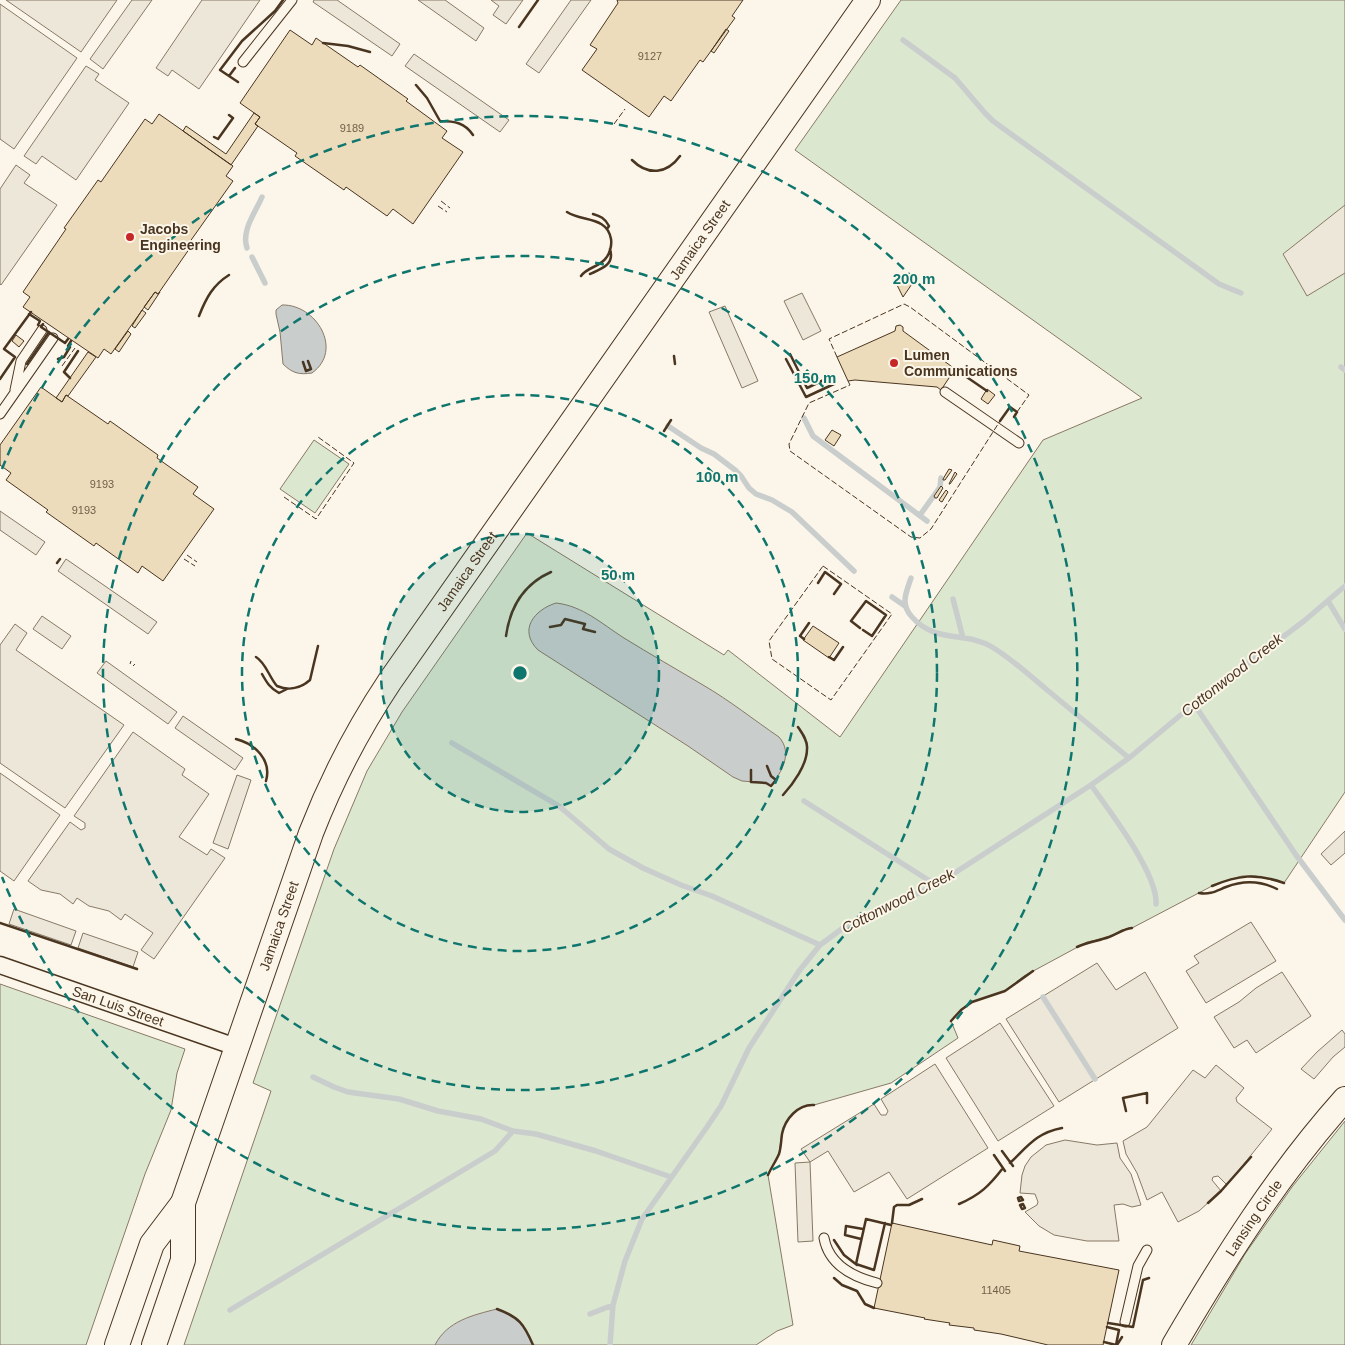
<svg xmlns="http://www.w3.org/2000/svg" width="1345" height="1345" viewBox="0 0 1345 1345" font-family="Helvetica,sans-serif">
  <style>
    .green { fill: #dce7d0; stroke: #887966 }
    .parking { fill: #ede7d9; stroke: #887966 }
    .water { fill: #c9cecd; stroke: #887966 }
    .lines { fill: none; stroke-linecap: round; stroke-linejoin: round }
    .stream { stroke: #c9cecd; stroke-width: 5.5 }
    .building { fill: #ecdcbc; stroke: #4a3520 }
    .lane-casing { stroke: #4a3520; stroke-width: 11 }
    .street-casing { stroke: #4a3520; stroke-width: 19 }
    .secondary-casing { stroke: #4a3520; stroke-width: 26 }
    .lane { stroke: #fbf6e9; stroke-width: 9 }
    .street { stroke: #fbf6e9; stroke-width: 16 }
    .secondary { stroke: #fbf6e9; stroke-width: 24 }
    .fence { stroke: #4a3520; stroke-width: 1; stroke-dasharray: 6 2.5; stroke-linecap: butt }
    .wall { stroke: #4a3520; stroke-width: 2.5 }
    .ring { fill: none; stroke: #0f766e; stroke-width: 2.5; stroke-dasharray: 9 6 }
    .poi-dot { fill: #c62828; stroke: #fbf6e9; stroke-width: 2 }
    .labels { text-anchor: middle; stroke-width: 4; stroke-linejoin: round; paint-order: stroke }
    .number-label { font-size: 11px; fill: #725f47 }
    .poi-label { font-size: 14px; font-weight: bold; fill: #4a3520; stroke: #fbf6e9; text-anchor: start }
    .street-label { font-size: 14px; fill: #4a3520; stroke: #fbf6e9 }
    .water-label { font-size: 15px; font-style: italic; fill: #4a3520; stroke: #fbf6e9 }
    .centre { fill: #0f766e; stroke: #fbf6e9; stroke-width: 2.5 }
    .ring-label { font-size: 15px; text-anchor: middle; font-weight: bold; fill: #0f766e; stroke: #fbf6e9; stroke-width: 4; stroke-linejoin: round; paint-order: stroke }
  </style>
  <rect width="100%" height="100%" fill="#fbf6e9"/>
  <!-- green -->
  <path class="green" d="M901,0h444v792l-61,91 -28,-7h-14l-14,4 -16,6 -80,42 -10,2 -12,7 -23,5 -63,34 -19,15 -33,11 -11,8 -10,11 7,17 -67,45 -77,22h-5l-12,5 -11,12 -4,11 -3,20 -11,22 25,150 -16,6 -21,14h-572l87,-254 -18,-8 81,-234 33,-78 35,-59 125,-179 197,122 4,-5 112,87 203,-297 99,-42 -347,-248z
    M314,440l35,24 -34,49 -35,-24z
    M0,984l185,65 -8,24 -6,37 -26,64 -59,171h-86z
    M1345,1121v224h-154l54,-91 47,-67z"/>
  <!-- parking -->
  <path class="parking" d="M6,0h111l-36,52z
    M132,0h20l-49,69 -13,-10z
    M202,0h58l-61,89 -27,-19 -4,6 -12,-8z
    M314,0h23l63,44 -8,12 -79,-54z
    M418,0h27l39,28 -8,13z
    M491,0h32l-17,24 -13,-9 6,-9z
    M571,0h20l-52,73 -13,-9z
    M0,4l77,54 -63,91 -14,-10z
    M414,54l95,66 -9,12 -95,-66z
    M86,66l13,8 -4,6 34,23 -53,77 -34,-24 -6,8 -12,-8z
    M16,165l14,10 -6,8 33,22 -56,80 -1,-1v-95z
    M1345,205v68l-38,23 -24,-42z
    M802,293l19,38 -18,9 -19,-39z
    M725,306l33,75 -16,7 -33,-76z
    M0,511l45,31 -9,13 -36,-25z
    M66,559l91,63 -9,12 -90,-63z
    M42,616l29,20 -9,13 -29,-20z
    M15,624l12,9 -11,17 108,75 -59,83 -65,-45v-118z
    M106,661l71,51 -9,12 -71,-51z
    M183,716l60,42 -8,12 -60,-42z
    M133,732l52,37 -3,6 27,19 -30,43 28,18 4,-6 14,9 -71,101 -13,-9 12,-17 -28,-19 -4,6 -12,-9 -20,-5 -12,-8 -4,6 -13,-10 -19,-4 -13,-9 42,-59 11,8 4,-2v-5l-11,-7z
    M0,773l60,42 -46,66 -14,-10z
    M237,775l14,5 -23,69 -15,-6z
    M1345,831v22l-14,12 -10,-11z
    M14,909l62,22 -5,14 -62,-21z
    M1251,922l25,39 -70,42 -20,-32 13,-8 -5,-7z
    M83,933l55,19 -5,15 -55,-19z
    M1097,963l19,27 29,-18 33,56 -119,74 -53,-83z
    M1282,972l29,44 -55,37 -9,-13 -13,8 -20,-31 25,-15 17,-14z
    M1000,1023l54,83 -56,35 -52,-83z
    M1342,1030l3,4v13l-12,10 -19,22 -13,-10 16,-17z
    M935,1064l53,84 -81,51 -18,-27 -35,20 -26,-41 -18,11 3,79 -15,1 -3,-79 15,-1 -9,-13 73,-45 7,11h5l2,-4 -7,-12z
    M1216,1065l28,23 -8,10 1,4 35,27 -45,56 -9,-9 -5,1 -1,3 9,11 -22,20 -21,11 -16,-30 -15,8 -10,-27 -11,-19 -3,-13 24,-14 46,-57 12,8z
    M1065,1140l32,5 20,-2 3,15 11,16 10,31 -9,2 -9,-3 -9,1 5,36h-32l-33,-6 -15,-9 -14,-14 12,-7 1,-3 -3,-8 -15,-1 2,-18 3,-9 6,-9 15,-12z"/>
  <!-- water -->
  <path class="water" d="M282,305c34,-1 62,45 30,68 -13,2 -20,0 -29,-9l-3,-32 -4,-18v-4z
    M556,603c27,3 46,21 68,35 26,16 52,31 79,47 26,15 51,35 76,52 14,16 3,34 -8,49l-5,-3 -24,-2 -9,-4 -45,-31 -150,-96c-20,-20 -4,-40 18,-47z
    M497,1309c22,8 27,15 36,36h-98c12,-24 38,-30 62,-36z"/>
  <g class="lines">
    <!-- stream -->
    <path class="stream" d="M903,40l52,38 30,35 8,8 226,163 22,9
      M247,248c-6,-17 8,-35 15,-51
      M252,257l13,26
      M1341,367l4,3
      M804,418l9,18 114,85
      M668,426l33,22 13,6 21,16 6,6 8,12 7,6 16,6 20,12 62,59
      M920,515l20,-28 1,-9
      M911,578c-5,15 -11,26 1,39 24,27 53,14 80,30 20,12 37,28 54,42 28,23 55,46 83,69
      M892,597l13,9
      M953,599l10,39
      M1328,601l17,28
      M1194,704l102,151 49,65
      M452,743l107,63 50,43 34,19 38,17 31,11 108,49
      M1091,785c18,25 67,89 65,119
      M804,801l132,84
      M1043,997l52,82
      M313,1077l21,10 14,5 51,7 39,12 43,8 32,12 23,3 60,17 75,26
      M230,1310l265,-159 18,-20
      M590,1314l23,-9
      M610,1345l3,-40 12,-44 17,-42 65,-92 14,-21 28,-58 50,-77 21,-26 23,-17 93,-43 155,-100 38,-27 65,-54 110,-83 41,-35"/>
  </g>
  <!-- building -->
  <path class="building" d="M617,0h126l-11,16 3,2 -32,44 -3,-2 -29,41 -7,-5 -15,21 -67,-47 15,-21 -7,-4 28,-42z
    M726,29l3,2 -15,22 -3,-2z
    M290,30l22,15 4,-7 42,29 2,-2 48,34 -2,2 41,30 -5,7 21,14 -50,72 -20,-15 -6,7 -41,-29 -2,3 -49,-34 2,-3 -42,-29 5,-7 -20,-14z
    M254,113l6,4 -5,7 3,2 -27,39 -48,-34 3,-5 40,28z
    M159,114l74,52 -7,10 7,5 -44,62 3,2 -34,49 -3,-2 -44,62 -7,-5 -6,9 -75,-51 7,-10 -7,-5 43,-63 -2,-1 34,-48 3,2 44,-63 7,5z
    M894,279l20,2 -11,16z
    M155,292l3,2 2,-2 -12,18 -4,-3z
    M142,310l4,3 -11,15 -3,-2z
    M900,325l3,2v4l52,38 -14,21 -4,-3 -82,-7 -7,1 -11,-24 58,-26 1,-5z
    M128,331l3,3 -12,18 -4,-3z
    M16,335l8,6 -5,6 -7,-6z
    M88,352l8,5 -28,39 -2,-1 -4,7 -6,-4z
    M41,387l21,15 4,-7 42,29 2,-3 48,34 -1,3 41,29 -5,7 21,15 -51,72 -21,-15 -4,7 -42,-30 -2,3 -48,-34 2,-2 -42,-30 5,-7 -11,-8v-20z
    M987,389l8,6 -7,9 -7,-5z
    M832,430l9,5 -7,11 -9,-6z
    M949,469l3,1 -7,10h-2v-1z
    M955,472l2,2 -7,10h-1z
    M941,486l2,2 -6,10h-2l-1,-2z
    M946,490l2,2 -6,10 -2,-1 -1,-1z
    M813,626l26,17 -10,15 -26,-18z
    M892,1223l100,22 1,-5 27,6 -1,5 100,19 -16,75h-55l-47,-11 -27,-4v-2l-25,-3 1,-2 -26,-4 1,-1 -51,-10z"/>
  <g class="lines">
    <defs>
      <path id="lane" d="M243,62l49,-62
        M15,390l6,-29 21,-31
        M945,392l74,51
        M0,414l53,-76
        M824,1238c5,27 29,39 53,45
        M1125,1322l13,-56 9,-16"/>
      <g id="street">
        <path id="s1" d="M0,965l236,82"/>
      </g>
      <g id="secondary">
        <path d="M117,1345l35,-101 31,-41"/>
        <path id="s2" d="M154,1345l29,-85v-57l128,-370c21,-54 47,-104 79,-152l478,-681"/>
        <path id="s3" d="M1174,1345c51,-87 104,-171 171,-246"/>
      </g>
    </defs>
    <!-- lane casing -->
    <use href="#lane" class="lane-casing"/>
    <!-- street casing -->
    <use href="#street" class="street-casing"/>
    <!-- secondary casing -->
    <use href="#secondary" class="secondary-casing"/>
    <!-- lane -->
    <use href="#lane" class="lane"/>
    <!-- street -->
    <use href="#street" class="street"/>
    <!-- secondary -->
    <use href="#secondary" class="secondary"/>
    <!-- fence -->
    <path class="fence" d="M614,124l11,-15
      M441,201l9,7
      M438,206l9,6
      M837,357l-8,-18 75,-35 6,3 119,88 -12,17
      M62,366l13,-18
      M848,381l2,4 -41,18 -20,41 1,7 121,86 9,1 11,-9 69,-108
      M284,497l32,22 38,-56 -36,-26
      M187,555l10,7
      M184,559l11,7
      M823,566l69,48 -61,86 -59,-41 -3,-18z
      M130,664l1,-3
      M133,666l2,-2"/>
    <!-- wall -->
    <path class="wall" d="M519,27l19,-27
      M323,43l25,3 22,6
      M229,76l6,-8
      M238,82l-18,-12 22,-29 33,-30 8,-11
      M416,85l11,13 13,23c15,0 25,2 33,14
      M214,137l4,2 15,-21 -4,-3
      M632,160c16,16 35,14 48,-4
      M567,212c15,10 40,4 44,27 1,6 -1,14 -5,19 -6,9 -19,9 -25,18
      M593,214c7,2 12,4 16,12l-2,3
      M590,274c11,-5 25,-9 20,-25
      M29,314l11,7 -2,4
      M199,316c7,-18 14,-31 30,-41
      M43,324l-2,3 24,16 3,-4
      M790,354l17,34 23,-11
      M674,356l1,8
      M58,359l6,-2 6,-10 -2,-1 3,-5
      M786,359l20,38 28,-13
      M303,362l3,9 5,-2 -3,-8
      M27,364l22,-32
      M955,369l32,22
      M70,378l-6,-6 14,-21
      M0,379l15,-22 -11,-8 27,-37
      M1000,421l10,-14 7,5 -3,5
      M664,431l7,-11
      M57,563l3,-4
      M818,583l7,-11 16,12 -7,10
      M550,627l11,-2 4,-6 20,5 -2,5 12,3
      M860,628l-9,-7 15,-20 20,14 -14,21 -9,-6
      M506,636c4,-29 18,-52 45,-64
      M804,639l-4,-3 9,-13
      M256,657c10,6 13,20 21,29 12,5 24,2 33,-6l8,-34
      M829,657l5,3 9,-13
      M262,674c5,9 8,14 17,19l8,-4
      M236,739c19,5 36,21 30,42
      M751,770v12l15,1 5,3 5,-6 -5,-4 -4,-10
      M783,795c10,-11 24,-30 24,-46 1,-8 -5,-16 -9,-22
      M1212,886c26,-11 44,-13 72,-3
      M1199,893c11,2 17,-2 27,-6 18,-7 35,-6 51,2
      M0,923l137,46
      M1077,947c11,-5 21,-6 32,-10 8,-3 14,-8 23,-9
      M951,1021l10,-11 11,-8 33,-11 28,-20
      M1126,1111l-3,-13 24,-5v10
      M1002,1151l11,15
      M994,1155l11,16
      M1010,1163c18,-17 26,-30 52,-35
      M768,1175c3,-7 8,-14 11,-21 2,-6 2,-13 3,-20 3,-15 16,-30 32,-29
      M1021,1197l2,3 -4,1 -1,-3z
      M1208,1203l13,-12 30,-34
      M959,1204c21,-9 30,-18 44,-36
      M1023,1204l2,4 -3,1 -2,-4z
      M885,1223l-11,47 -18,-6 10,-45 25,6
      M892,1223l2,-16 3,-2h12l13,-6
      M861,1239l-16,-4 1,-9 17,3
      M834,1240l10,15 13,10
      M834,1278l8,7 15,6 8,13 9,4
      M497,1309c22,8 27,15 36,36
      M1108,1323l25,4 10,-47 6,-2
      M1104,1342l12,3 3,-15 -12,-3
      M1117,1345l5,-8"/>
  </g>
  <!-- distance rings -->
  <circle cx="520" cy="673" r="139" fill="#0f766e" fill-opacity=".12"/>
  <g class="ring">
    <circle cx="520" cy="673" r="139"/>
    <circle cx="520" cy="673" r="278"/>
    <circle cx="520" cy="673" r="417"/>
    <path d="M2 469A557 557 0 1 1 2 877"/>
  </g>
  <!-- markers -->
  <g class="poi-dot">
    <circle cx="130" cy="237" r="5"/>
    <circle cx="894" cy="363" r="5"/>
  </g>
  <g class="labels">
    <!-- number labels -->
    <g class="number-label">
      <text x="650" y="60">9127</text>
      <text x="352" y="132">9189</text>
      <text x="102" y="488">9193</text>
      <text x="84" y="514">9193</text>
      <text x="996" y="1294">11405</text>
    </g>
    <!-- poi labels -->
    <g class="poi-label">
      <text x="140" y="234">Jacobs<tspan x="140" dy="16">Engineering</tspan></text>
      <text x="904" y="360">Lumen<tspan x="904" dy="16">Communications</tspan></text>
    </g>
    <!-- street labels -->
    <g class="street-label">
      <text dy="5" stroke="none"><textPath href="#s2" startOffset="1249">Jamaica Street</textPath></text>
      <text dy="5" stroke="none"><textPath href="#s2" startOffset="844">Jamaica Street</textPath></text>
      <text dy="5" stroke="none"><textPath href="#s2" startOffset="440">Jamaica Street</textPath></text>
      <text dy="5" stroke="none"><textPath href="#s1" startOffset="125">San Luis Street</textPath></text>
      <text dy="5" stroke="none"><textPath href="#s3" startOffset="150">Lansing Circle</textPath></text>
    </g>
    <!-- water labels -->
    <g class="water-label">
      <text transform="translate(1232 675) rotate(-38)" y="5">Cottonwood Creek</text>
      <text transform="translate(898 901) rotate(-27)" y="5">Cottonwood Creek</text>
    </g>
  </g>
  <circle cx="520" cy="673" r="8" class="centre"/>
  <g class="ring-label">
    <text x="914" y="284">200 m</text>
    <text x="815" y="383">150 m</text>
    <text x="717" y="482">100 m</text>
    <text x="618" y="580">50 m</text>
  </g>
</svg>
